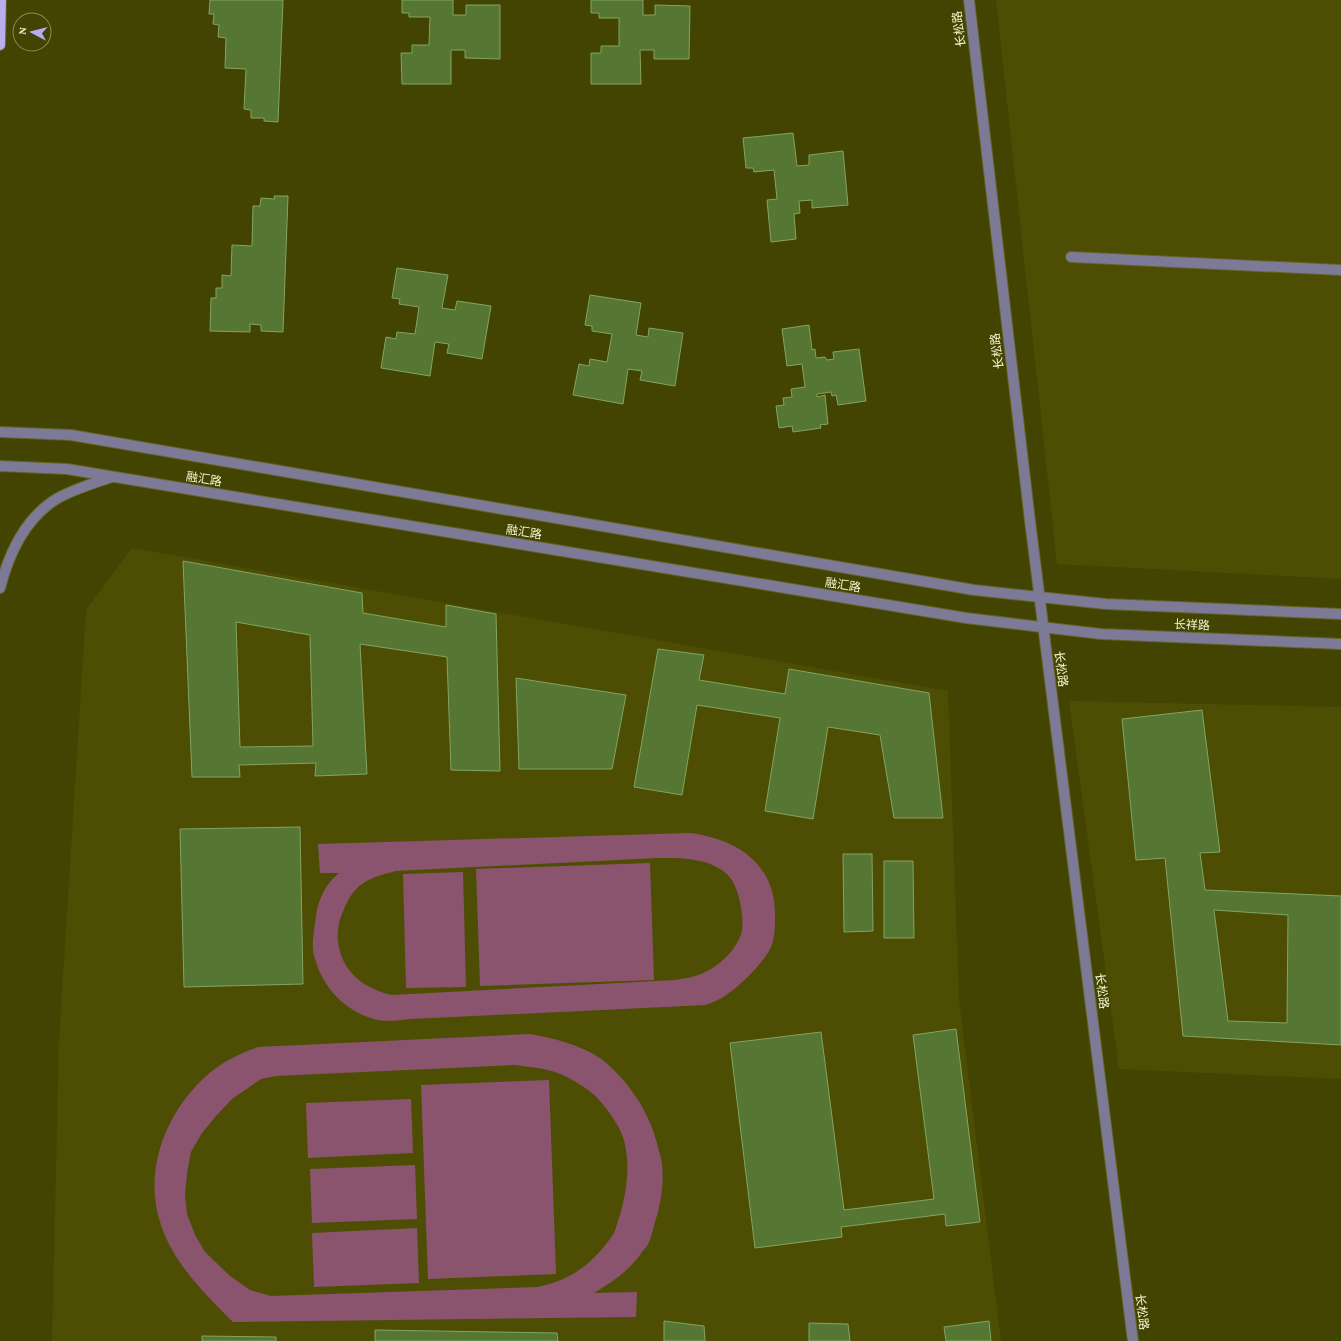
<svg xmlns="http://www.w3.org/2000/svg" width="1341" height="1341" viewBox="0 0 1341 1341" font-family="'Crimson Pro','Noto Sans SC',serif">
  <style>
    .built { fill: #4d4e04 }
    .green { fill: #8b546e; fill-rule: evenodd }
    .building { fill: #567633; stroke: #83a561; fill-rule: evenodd }
    .lines { fill: none; stroke-linecap: round; stroke-linejoin: round }
    .minor-casing { stroke: #636427; stroke-width: 12 }
    .major-casing { stroke: #636427; stroke-width: 12 }
    .minor { stroke: #7d7a98; stroke-width: 10 }
    .major { stroke: #b8b0ed; stroke-width: 10 }
    .labels { text-anchor: middle; stroke-width: 3; stroke-linejoin: round; paint-order: stroke }
    .street-label { font-size: 12px; fill: #f3f5cf; stroke: #434402 }
  </style>
  <rect width="100%" height="100%" fill="#434402"/>
  <!-- built -->
  <path class="built" d="M996,0h345v579l-284,-15z
    M132,548l816,143 11,309 42,341h-949l7,-300 27,-431z
    M1069,701l272,6v372l-222,-10z"/>
  <!-- green -->
  <path class="green" d="M690,833c47,6 86,31 85,83 0,10 0,24 -5,33 -8,16 -34,41 -50,50 -4,2 -9,4 -14,6l-295,14c-10,1 -22,3 -33,1 -30,-7 -53,-29 -62,-58 -1,-4 -3,-8 -3,-12 -1,-8 1,-18 2,-27 2,-20 8,-37 24,-50h-19l-2,-29zM656,858c22,0 48,-1 67,13 10,6 15,21 17,31 2,9 3,18 2,28 -3,17 -21,35 -37,42 -9,5 -19,6 -29,8l-285,15c-8,-2 -16,-5 -23,-9 -28,-15 -38,-49 -24,-77 4,-9 9,-19 18,-25 10,-7 22,-10 34,-13z
    M650,863l4,117 -174,6 -4,-117z
    M463,872l3,115 -60,1 -3,-114z
    M530,1034c23,4 55,12 74,27 26,22 46,52 54,86 1,6 4,12 4,18 2,18 -1,39 -7,57 -2,6 -3,14 -6,20 -1,4 -5,7 -7,10 -14,20 -27,28 -48,41l43,-1 -1,25 -403,5c-28,-28 -59,-58 -72,-97 -18,-52 3,-109 42,-146 15,-15 35,-25 55,-32zM516,1065c12,2 27,3 39,7 12,4 27,13 37,21 8,6 25,29 29,39 11,26 6,60 -2,86 -2,5 -3,11 -5,15 -19,29 -43,48 -77,54l-266,9 -21,-6 -20,-14 -25,-24 -10,-17 -8,-21 -2,-19 2,-22 4,-21 11,-19 14,-17 16,-17 29,-20 15,-3z
    M549,1080l7,194 -128,5 -7,-194z
    M411,1099l2,54 -105,5 -2,-55z
    M415,1165l2,54 -105,4 -2,-54z
    M417,1228l2,55 -105,4 -2,-54z"/>
  <!-- building -->
  <path class="building" d="M210,0h73l-5,122 -14,-1v-3h-13v-8l-7,-1 2,-40 -21,-1 1,-30 -8,-1 1,-12 -6,-1 1,-10h-5z
    M402,0h51v15h13v-10h34v54l-35,-1v-8h-14v34h-49l-1,-31h11v-8h17l1,-28h-21v-4h-7z
    M591,0h52v15h12v-10l35,1 -1,53h-35v-9h-14l1,34h-50v-31h10v-7h18v-28h-20v-5h-8z
    M793,133l4,33 12,-1v-10l34,-4 5,54 -36,3v-8l-13,1 1,12 -6,1 2,25 -25,3 -4,-42 10,-1 -3,-29 -20,2 -1,-4h-7l-3,-30z
    M274,196h14l-5,136 -22,-1v-6l-11,-1v8l-40,-1 1,-33h5v-10h6v-13l9,1 1,-31 20,1 1,-40h7l1,-8 14,1z
    M397,268l51,7 -6,33 13,2 2,-9 34,5 -9,53 -35,-6 2,-9 -14,-2 -5,34 -49,-8 5,-31 10,2 1,-7 18,2 4,-27 -20,-3 1,-5 -8,-1z
    M590,295l51,8 -5,32 12,2 1,-9 34,5 -8,53 -35,-6 2,-9 -14,-2 -5,35 -50,-9 6,-31 10,2 1,-7 17,3 5,-28 -20,-3v-5l-7,-1z
    M809,325l3,25 3,-1 1,9 9,-1 2,3 7,-1 -1,-7 26,-3 7,52 -28,4 -2,-10 -4,1 -1,-4 -14,2v3l8,-2 3,29 -8,1 1,3 -28,4 -1,-6 -13,2 -3,-22 8,-1 -1,-7 9,-1 -1,-8 14,-2 -3,-23 -15,2 -5,-37z
    M183,561l179,32 1,20 83,14v-22l50,9 4,157 -49,-1 -4,-113 -87,-13 7,130 -52,2 1,-13 -77,2 1,12h-48zM236,622l74,13 3,111 -73,1z
    M658,649l46,6 -5,25 86,14 4,-25 140,24 14,125h-49l-14,-83 -52,-8 -15,92 -48,-8 15,-93 -83,-13 -15,90 -48,-8z
    M516,678l110,17 -14,74h-93z
    M1202,710l18,142 -20,1 5,37 136,6v149l-158,-9 -18,-178 -29,2 -14,-141zM1214,910l74,5 -1,108 -59,-2z
    M300,827l3,157 -119,3 -4,-158z
    M843,854h29l1,77 -29,1z
    M884,861h29l1,77h-30z
    M956,1029l24,193 -34,4 -1,-12 -104,13 1,10 -87,11 -25,-205 91,-11 23,178 90,-11 -21,-164z
    M664,1321l40,5 1,15h-41z
    M989,1321l2,20h-45l-2,-14z
    M809,1323l39,1 2,17h-41z
    M375,1330l182,3 1,8h-183z
    M202,1336l74,1v4h-74z"/>
  <g class="lines">
    <defs>
      <path id="minor" d="M969,0l61,521 103,820
        M1071,257l270,13
        M0,432l71,3 903,155 132,14 235,10
        M0,466l67,3 899,149 135,16 240,10
        M0,588c9,-35 26,-71 58,-90 16,-9 36,-15 54,-21"/>
      <path id="major" d="M0,45l1,-45"/>
    </defs>
    <!-- minor casing -->
    <use href="#minor" class="minor-casing"/>
    <!-- major casing -->
    <use href="#major" class="major-casing"/>
    <!-- minor -->
    <use href="#minor" class="minor"/>
    <!-- major -->
    <use href="#major" class="major"/>
  </g>
  <g class="labels">
    <!-- street labels -->
    <g class="street-label">
      <text transform="translate(959 29) rotate(-97)" y="4">长松路</text>
      <text transform="translate(997 351) rotate(-97)" y="4">长松路</text>
      <text transform="translate(204 479) rotate(9)" y="4">融汇路</text>
      <text transform="translate(524 532) rotate(9)" y="4">融汇路</text>
      <text transform="translate(843 585) rotate(9)" y="4">融汇路</text>
      <text transform="translate(1192 625) rotate(2)" y="4">长祥路</text>
      <text transform="translate(1061 669) rotate(83)" y="4">长松路</text>
      <text transform="translate(1102 991) rotate(83)" y="4">长松路</text>
      <text transform="translate(1142 1312) rotate(83)" y="4">长松路</text>
    </g>
  </g>
  <!-- north arrow -->
  <g transform="translate(32 32) rotate(277)"><circle r="19" fill="#434402" stroke="#898b54"/>
  <path d="M0-3L7 15L0 10L-7 15Z" fill="#b7abf8"/>
  <text y="-6" font-size="11" font-weight="bold" text-anchor="middle" fill="#f3f5cf">N</text>
  </g>
</svg>
